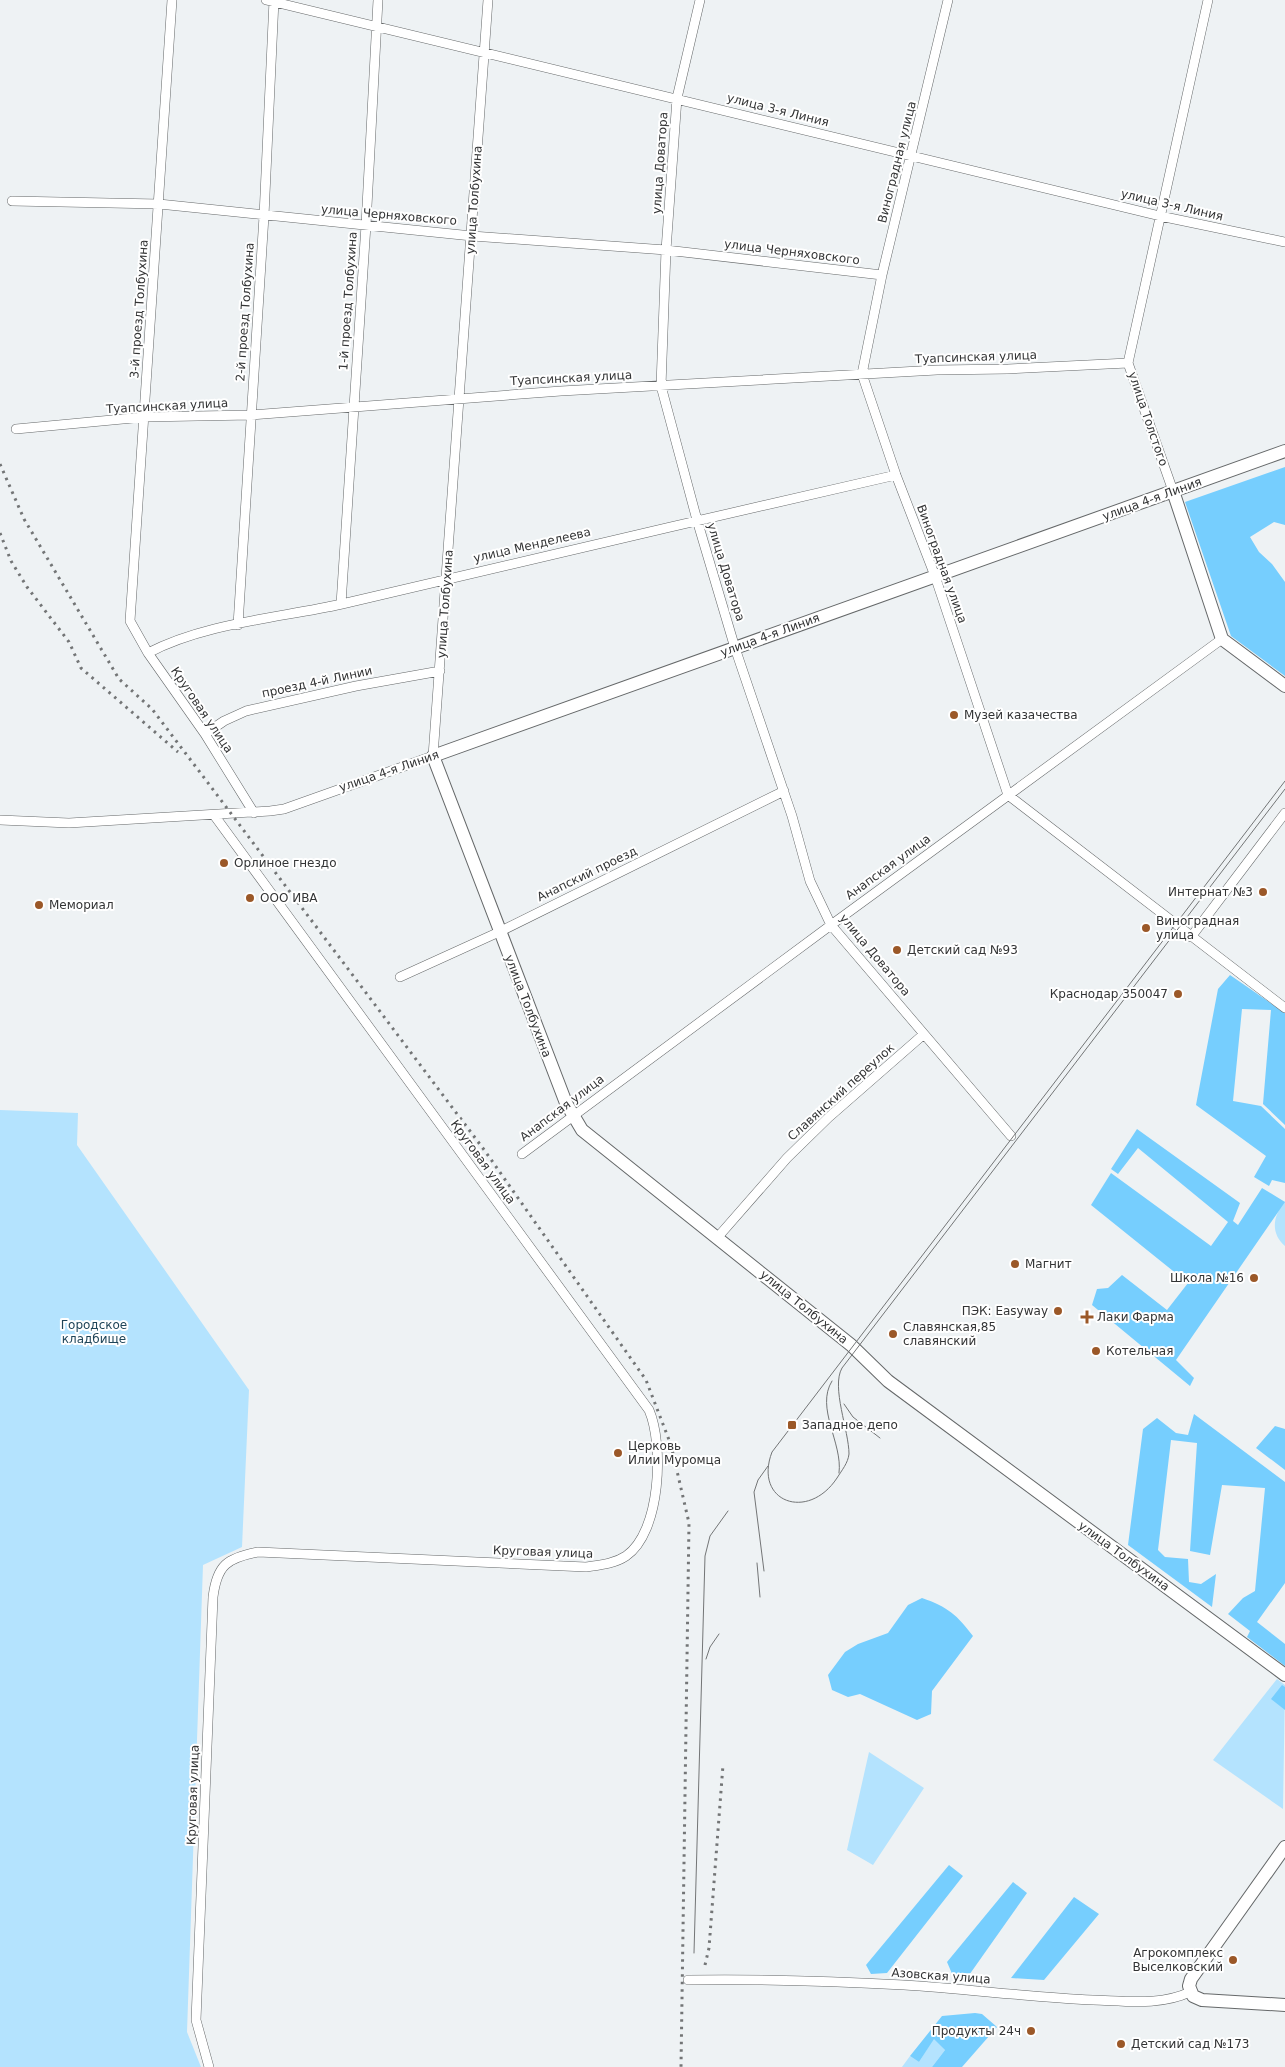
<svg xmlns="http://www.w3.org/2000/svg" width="1285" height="2067" viewBox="0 0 1285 2067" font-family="'DejaVu Sans',sans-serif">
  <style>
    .green { fill: #b4e3fe }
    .forest { fill: #76cefe }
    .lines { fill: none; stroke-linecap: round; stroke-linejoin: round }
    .street-casing { stroke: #656869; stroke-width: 10 }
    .secondary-casing { stroke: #656869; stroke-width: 14 }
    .street { stroke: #fff; stroke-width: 9 }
    .secondary { stroke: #fff; stroke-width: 12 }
    .tram { stroke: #737576; stroke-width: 1 }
    .rail { stroke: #737576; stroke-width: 3; stroke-dasharray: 2.5 5; stroke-linecap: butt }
    .poi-dot { fill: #9b5828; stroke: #fff; stroke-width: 2 }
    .labels { text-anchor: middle; stroke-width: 4; stroke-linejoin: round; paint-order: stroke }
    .street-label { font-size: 12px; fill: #333435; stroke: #fff }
    .poi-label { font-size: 12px; fill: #333435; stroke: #fff; text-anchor: start }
    .park-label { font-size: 12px; fill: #1f4559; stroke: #fff }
  </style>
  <rect width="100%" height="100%" fill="#eef2f4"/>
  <!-- green -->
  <path class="green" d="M0,1110l78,3 -1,32 172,245 -7,157 -39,18 -16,467 14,35h-201z
    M1285,1201v45c-15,-13 -12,-30 0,-45z
    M1277,1679l8,6 -2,124 -70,-49z
    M869,1752l55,36 -51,77 -26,-15z
    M934,2038l11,12 -13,17h-30l8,-11 9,6z"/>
  <!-- forest -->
  <path class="forest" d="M1285,467v58l-11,-3 -24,15 9,15 13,12 13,18v94l-54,-40 -46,-134z
    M1230,975l55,38v112l-22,-21 8,-94 -29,-1 -9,92 28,5 24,23v54l-13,-3 -3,6 -15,-9 12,-21 -70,-51 22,-116z
    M1137,1129l103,74 -7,18 5,4 24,-37 23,14 -109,158 18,18 -4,8 -98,-81 5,-16 11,-1 14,-13 45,35 21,-27 -97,-78 20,-32 100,73 17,-24 -90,-74 -20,26 -7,-5z
    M1194,1414l91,68v101l-28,39 28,22v22l-38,-29 3,-6 -22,-17 15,-16 12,-7 10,-103 -43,-3 -12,70 -20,-4 7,-108 -26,-3 -13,110 7,7 23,2 1,23 12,2 15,-10 -4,33 -84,-62 15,-116 14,-11 19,15 12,2z
    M1275,1426l10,3v41l-29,-22z
    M922,1598c26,9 35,17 51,38l-41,55 -1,23 -14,6 -57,-26 -12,3 -16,-7 -4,-15 17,-23 13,-8 30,-11 20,-28z
    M1282,1685l3,2v23l-14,-11z
    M949,1865l14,11 -76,97 -16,1 -5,-9z
    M1013,1882l14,11 -60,85 -14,-2 -6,-14z
    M1074,1897l25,17 -55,66 -33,-2z
    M975,2013l7,1 15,13 -35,40h-30l13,-17 -11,-11 -15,23 -9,-6 32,-40z"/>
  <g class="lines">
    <defs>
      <path id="street" d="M172,0l-42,621 18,32 57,81 49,79
        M266,0l894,216 125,26
        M700,0l-23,98 -11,152 -5,136 36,134 38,128 57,168 18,65 21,44 180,211
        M948,0l-66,275 -20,99 34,101 39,101 73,219 277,213
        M12,201l147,3 313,32 194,14 216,25
        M16,429l128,-12 107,-2 310,-24 376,-21 71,-1 120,-6
        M1173,491l-45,-128 80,-363
        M341,604l25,-379 12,-225
        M238,625l26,-409 10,-216
        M148,653c57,-30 131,-35 194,-49 185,-43 369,-87 554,-129
        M205,734l19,-13 22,-10 110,-25 84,-15
        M0,820l69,3 201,-12 14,-2 149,-53 55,-756
        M1191,937l94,-124
        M400,977l99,-45 285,-141
        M522,1154l309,-229 391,-286
        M717,1238l70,-80 42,-41 95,-83
        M688,1980c71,-1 144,1 216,5 63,4 126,12 189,15 33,1 67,6 97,-8
        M209,2067l-13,-47 17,-423c4,-32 14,-39 45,-45l328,15c14,-2 28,-3 40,-11 35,-24 38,-111 23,-146l-435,-595"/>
      <path id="secondary" d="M1285,451l-852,305 133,347 16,27 269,215 37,36 397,294
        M1173,491l49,148 63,47
        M1285,1847l-94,132 -2,7 4,10 9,4 83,5"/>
    </defs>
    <!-- street casing -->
    <use href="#street" class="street-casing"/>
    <!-- secondary casing -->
    <use href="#secondary" class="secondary-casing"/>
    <!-- street -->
    <use href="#street" class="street"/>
    <!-- secondary -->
    <use href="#secondary" class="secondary"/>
    <!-- tram -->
    <path class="tram" d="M1285,781l-513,671c-19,50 36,70 65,26 5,-8 11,-15 12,-24 0,-23 -18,-67 -7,-86l443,-579
      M832,1381c-17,27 11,62 7,92
      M844,1404l9,13 27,21
      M757,1563l3,34
      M764,1571l-10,-79 4,-12 10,-14
      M706,1659l4,-12 9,-13
      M694,1953l11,-397 5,-20 18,-25"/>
    <!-- rail -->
    <path class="rail" d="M0,464l24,55 95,160 33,30 47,62 286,380 161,229 25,65 18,78 -8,544
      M0,533l11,28 16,26 42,55 12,26 97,84
      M705,1965l4,-17 14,-183"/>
  </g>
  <!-- markers -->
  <g class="poi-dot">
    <circle cx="954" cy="715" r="5"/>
    <circle cx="224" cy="863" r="5"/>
    <circle cx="1263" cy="892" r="5"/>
    <circle cx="250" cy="898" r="5"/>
    <circle cx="39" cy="905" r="5"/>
    <circle cx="1146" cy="928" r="5"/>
    <circle cx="897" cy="950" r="5"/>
    <circle cx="1178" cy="994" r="5"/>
    <circle cx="1015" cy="1264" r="5"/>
    <circle cx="1254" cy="1278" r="5"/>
    <circle cx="1058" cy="1311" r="5"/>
    <path d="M1084.5 1309.5h5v5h5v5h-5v5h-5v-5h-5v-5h5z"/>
    <circle cx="893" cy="1334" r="5"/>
    <circle cx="1096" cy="1351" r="5"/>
    <rect x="787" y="1420" width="10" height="10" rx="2.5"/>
    <circle cx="618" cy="1453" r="5"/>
    <circle cx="1233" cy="1960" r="5"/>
    <circle cx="1031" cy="2031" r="5"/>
    <circle cx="1121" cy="2044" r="5"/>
  </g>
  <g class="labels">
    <!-- street labels -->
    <g class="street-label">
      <text transform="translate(778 110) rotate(14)" y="4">улица 3-я Линия</text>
      <text transform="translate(897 162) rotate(-76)" y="4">Виноградная улица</text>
      <text transform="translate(660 163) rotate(-86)" y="4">улица Доватора</text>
      <text transform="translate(474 200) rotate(-86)" y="4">улица Толбухина</text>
      <text transform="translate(1172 205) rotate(13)" y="4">улица 3-я Линия</text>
      <text transform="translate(389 215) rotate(5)" y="4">улица Черняховского</text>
      <text transform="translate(792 252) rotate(7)" y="4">улица Черняховского</text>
      <text transform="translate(348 301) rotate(-86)" y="4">1-й проезд Толбухина</text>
      <text transform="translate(139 309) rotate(-86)" y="4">3-й проезд Толбухина</text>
      <text transform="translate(245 312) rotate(-86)" y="4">2-й проезд Толбухина</text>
      <text transform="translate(976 357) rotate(-2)" y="4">Туапсинская улица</text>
      <text transform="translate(571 378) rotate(-3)" y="4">Туапсинская улица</text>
      <text transform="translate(167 406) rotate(-3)" y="4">Туапсинская улица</text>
      <text transform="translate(1148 419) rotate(71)" y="4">улица Толстого</text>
      <text transform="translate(1152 499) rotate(-20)" y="4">улица 4-я Линия</text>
      <text transform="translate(532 545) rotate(-13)" y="4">улица Менделеева</text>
      <text transform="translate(942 564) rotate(70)" y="4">Виноградная улица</text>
      <text transform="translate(726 572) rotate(73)" y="4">улица Доватора</text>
      <text transform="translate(445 604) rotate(-86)" y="4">улица Толбухина</text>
      <text transform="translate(770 635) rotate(-20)" y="4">улица 4-я Линия</text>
      <text transform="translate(317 682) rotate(-12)" y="4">проезд 4-й Линии</text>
      <text transform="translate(202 710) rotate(56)" y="4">Круговая улица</text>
      <text transform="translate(389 771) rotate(-19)" y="4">улица 4-я Линия</text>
      <text transform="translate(888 867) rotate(-36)" y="4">Анапская улица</text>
      <text transform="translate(587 874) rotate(-26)" y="4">Анапский проезд</text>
      <text transform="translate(875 955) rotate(50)" y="4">улица Доватора</text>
      <text transform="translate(528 1006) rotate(69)" y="4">улица Толбухина</text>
      <text transform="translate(841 1092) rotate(-42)" y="4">Славянский переулок</text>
      <text transform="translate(562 1108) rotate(-37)" y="4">Анапская улица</text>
      <text transform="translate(483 1162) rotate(54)" y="4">Круговая улица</text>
      <text transform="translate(804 1307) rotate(39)" y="4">улица Толбухина</text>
      <text transform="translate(543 1552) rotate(2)" y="4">Круговая улица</text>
      <text transform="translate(1124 1556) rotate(36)" y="4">улица Толбухина</text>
      <text transform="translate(193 1795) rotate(-88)" y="4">Круговая улица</text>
      <text transform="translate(941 1976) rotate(4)" y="4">Азовская улица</text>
    </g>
    <!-- poi labels -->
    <g class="poi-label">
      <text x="964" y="719">Музей казачества</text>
      <text x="234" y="867">Орлиное гнездо</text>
      <text x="1253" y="896" text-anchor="end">Интернат №3</text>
      <text x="260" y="902">ООО ИВА</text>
      <text x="49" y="909">Мемориал</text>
      <text x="1156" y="925">Виноградная<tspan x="1156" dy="14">улица</tspan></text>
      <text x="907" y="954">Детский сад №93</text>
      <text x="1168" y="998" text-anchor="end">Краснодар 350047</text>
      <text x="1025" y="1268">Магнит</text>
      <text x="1244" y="1282" text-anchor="end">Школа №16</text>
      <text x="1048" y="1315" text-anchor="end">ПЭК: Easyway</text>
      <text x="1097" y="1321">Лаки Фарма</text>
      <text x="903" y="1331">Славянская,85<tspan x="903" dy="14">славянский</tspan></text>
      <text x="1106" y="1355">Котельная</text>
      <text x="802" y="1429">Западное депо</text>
      <text x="628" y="1450">Церковь<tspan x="628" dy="14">Илии Муромца</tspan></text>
      <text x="1223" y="1957" text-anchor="end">Агрокомплекс<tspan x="1223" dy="14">Выселковский</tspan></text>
      <text x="1021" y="2035" text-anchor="end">Продукты 24ч</text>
      <text x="1131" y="2048">Детский cад №173</text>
    </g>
    <!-- park labels -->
    <g class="park-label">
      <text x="94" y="1329">Городское<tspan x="94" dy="14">кладбище</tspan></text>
    </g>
  </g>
</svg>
